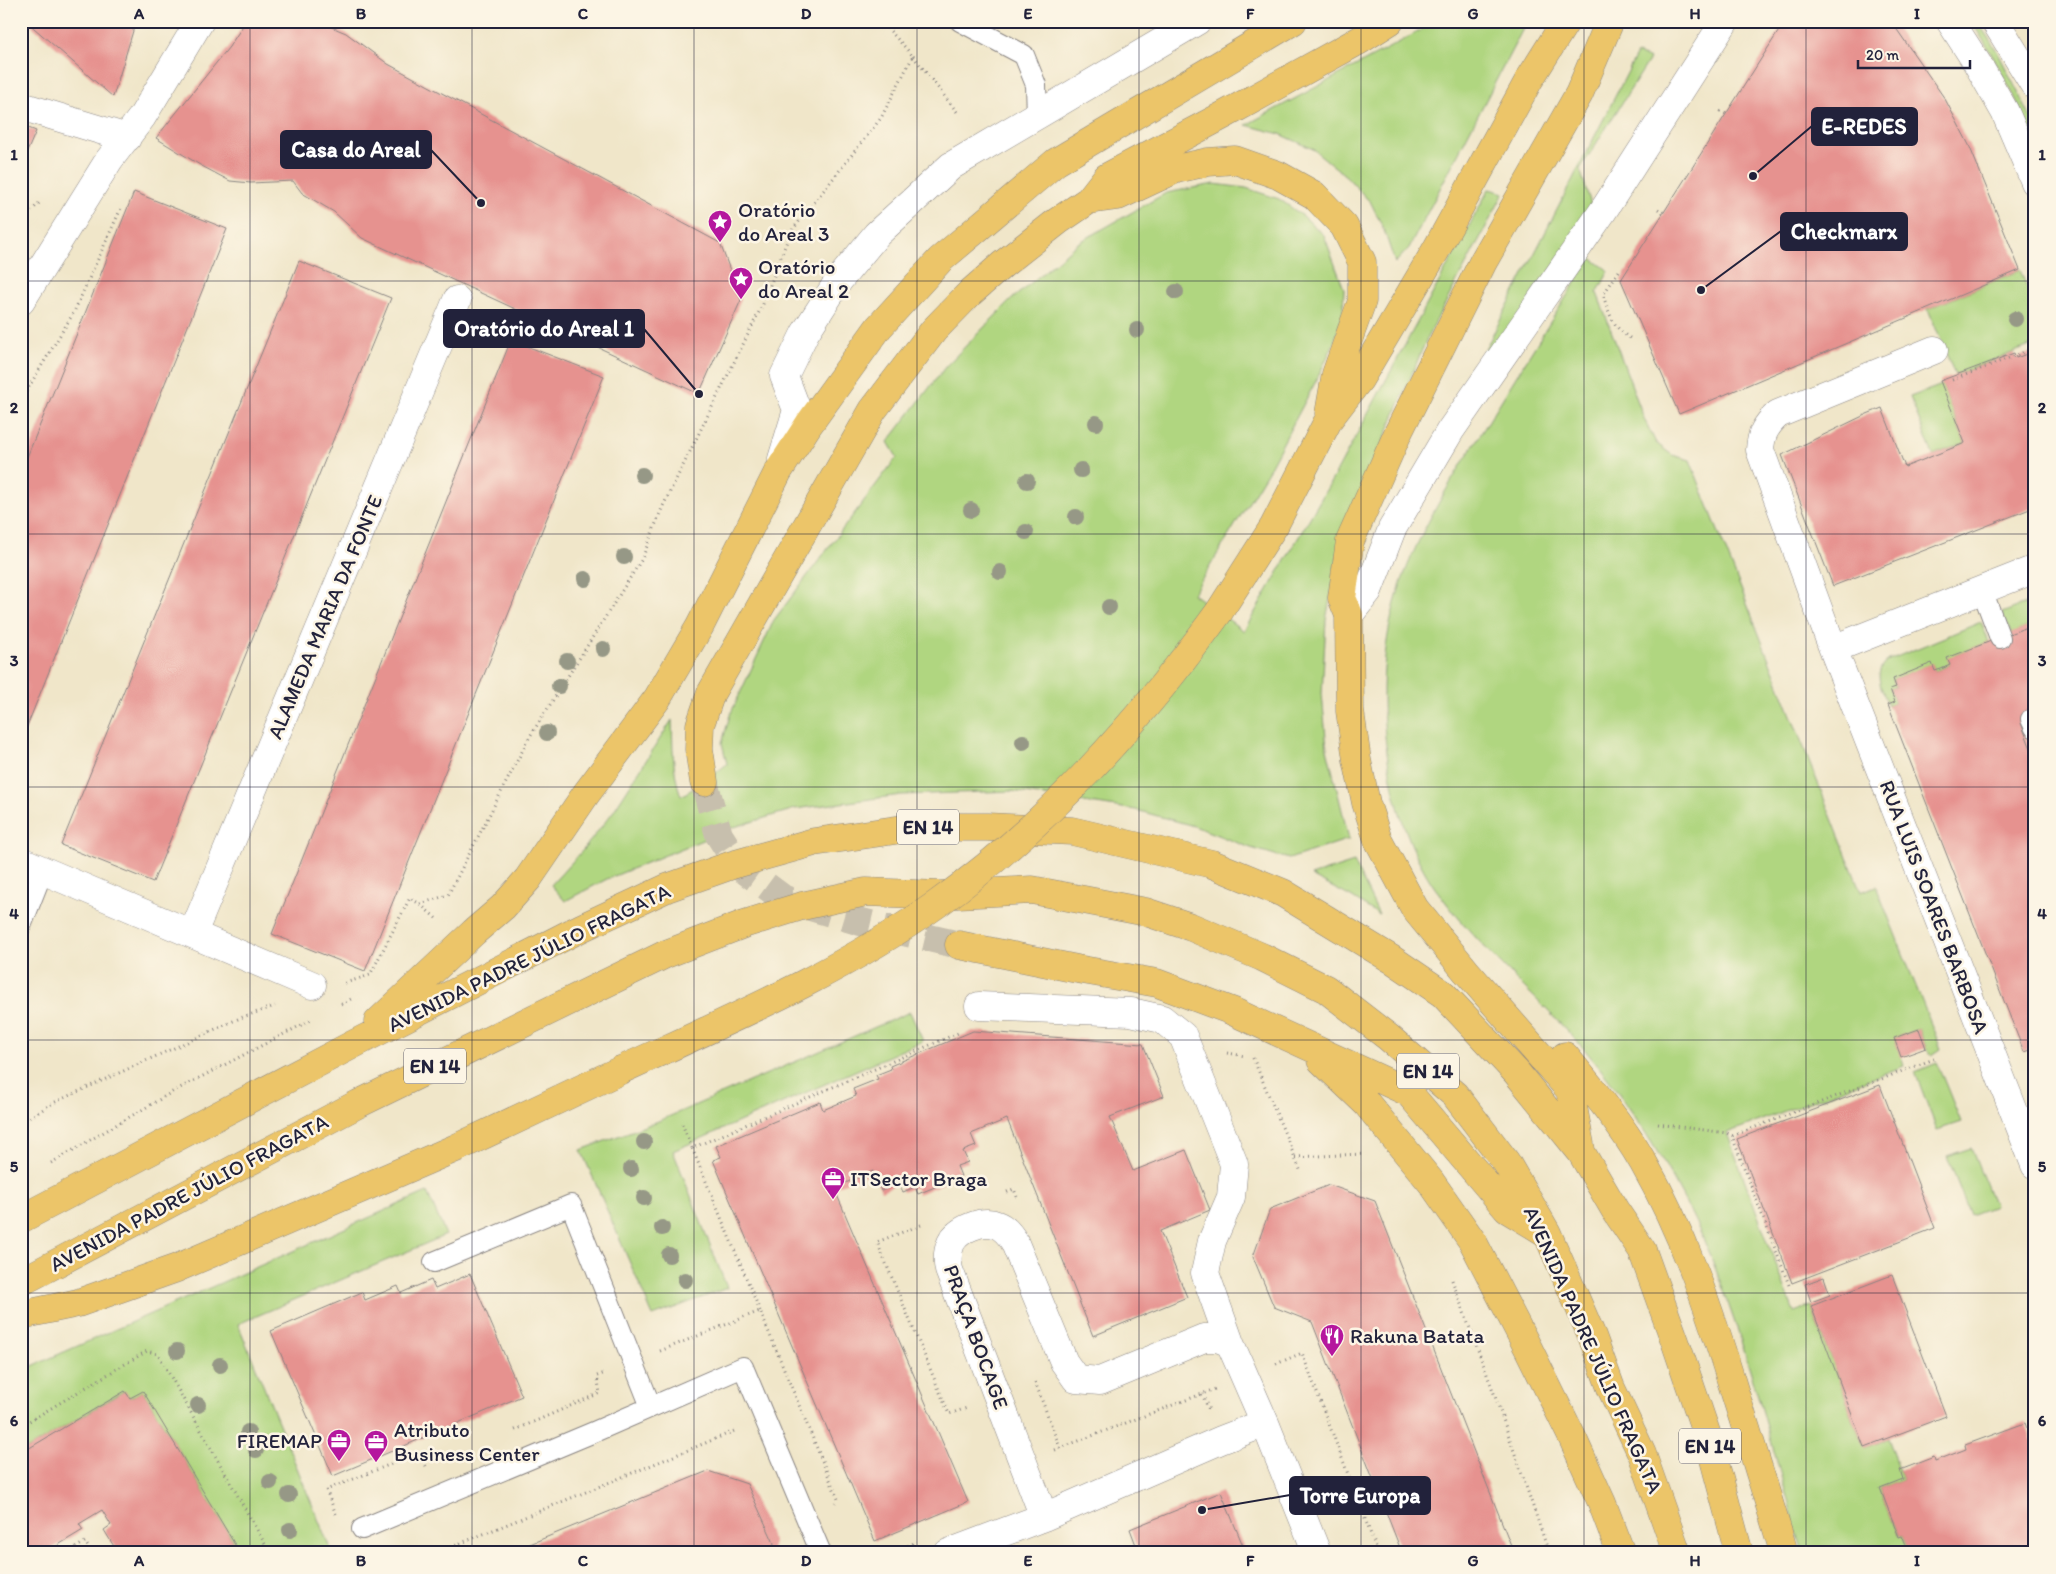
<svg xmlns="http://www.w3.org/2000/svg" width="2056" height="1574" viewBox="0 0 2056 1574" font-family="Itim,sans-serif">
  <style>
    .green { fill: #b0d680; stroke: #697c5e }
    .building { fill: #e6928f }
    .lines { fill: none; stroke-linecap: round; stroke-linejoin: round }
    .trunk-tunnel { stroke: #c7bfad; stroke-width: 28; stroke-dasharray: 28 14; stroke-linecap: butt }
    .service-casing { stroke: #898482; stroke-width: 22 }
    .minor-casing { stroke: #898482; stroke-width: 29 }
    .tertiary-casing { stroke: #898482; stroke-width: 29 }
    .trunk-casing { stroke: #898482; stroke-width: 29 }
    .path { stroke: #898482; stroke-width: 3; stroke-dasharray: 1 4; stroke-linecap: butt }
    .service { stroke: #fff; stroke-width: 20 }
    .minor { stroke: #fff; stroke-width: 28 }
    .tertiary { stroke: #fff; stroke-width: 28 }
    .trunk { stroke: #ecc569; stroke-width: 28 }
    .trunk-bridge-casing { stroke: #898482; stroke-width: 29; stroke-linecap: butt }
    .trunk-bridge { stroke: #ecc569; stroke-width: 28 }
    .tree { fill: #969886 }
    .grid { fill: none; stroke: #22223b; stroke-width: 1; stroke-opacity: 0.55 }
    .labels { text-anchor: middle; stroke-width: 5; stroke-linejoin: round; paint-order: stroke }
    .shield { fill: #fcf5e5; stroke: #63616e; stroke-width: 1 }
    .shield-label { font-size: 20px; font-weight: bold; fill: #22223b }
    .poi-label { font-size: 21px; fill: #22223b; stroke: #fcf5e5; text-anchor: start }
    .street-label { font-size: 21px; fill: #22223b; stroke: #fcf5e5 }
    .leader { fill: none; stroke: #22223b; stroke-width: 2 }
    .callout-dot { fill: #22223b; stroke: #fcf5e5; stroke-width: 2 }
    .callout { fill: #22223b; stroke: #22223b; stroke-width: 2 }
    .callout-label { font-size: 22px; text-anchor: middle; font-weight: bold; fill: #fff }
    .neatline { fill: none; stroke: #22223b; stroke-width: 2 }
    .grid-label { font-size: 16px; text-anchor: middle; font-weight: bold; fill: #22223b }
  </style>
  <rect width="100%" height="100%" fill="#fcf5e5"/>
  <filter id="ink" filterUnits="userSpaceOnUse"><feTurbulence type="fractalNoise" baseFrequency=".02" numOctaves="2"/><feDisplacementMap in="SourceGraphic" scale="10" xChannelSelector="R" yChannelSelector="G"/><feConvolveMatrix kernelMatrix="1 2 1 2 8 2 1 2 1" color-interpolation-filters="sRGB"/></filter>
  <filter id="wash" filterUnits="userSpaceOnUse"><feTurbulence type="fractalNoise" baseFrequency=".0096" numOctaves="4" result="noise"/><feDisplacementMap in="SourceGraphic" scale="20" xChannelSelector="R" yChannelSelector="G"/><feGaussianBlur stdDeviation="1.12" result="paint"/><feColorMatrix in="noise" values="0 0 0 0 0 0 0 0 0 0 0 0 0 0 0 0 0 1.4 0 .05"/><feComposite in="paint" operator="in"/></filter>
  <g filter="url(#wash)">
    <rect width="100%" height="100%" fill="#f0e6c9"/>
    <!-- green -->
    <path class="green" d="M1435,21h92l-118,227 -14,15 -11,-33 -13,-27 -24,-26 -34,-28 -33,-15 -34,-9 163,-88z
      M1971,21h6l20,30 38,75v14c-19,-42 -39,-81 -64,-119z
      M1637,54l13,5 -70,110 13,42 -142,205z
      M1214,184l32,4 33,11 24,17 21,19 20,54 -1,23 -9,31 -17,36 -49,92 -75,123 51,37 92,-158 153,-284 15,4 -76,143 -87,205 -15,79 -4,74 5,55 22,90 -60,20 -38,-11 -57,-22 -58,-16 -124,-19 -111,4 -106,14 -61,18 -127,52 -42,22 -14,-16 32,-35 30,-38 59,-92c1,25 0,52 9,76l23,-14 23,-18 -5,-21 8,-28 44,-95 123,-163 -9,-15 58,-76 65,-66 67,-57 88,-50z
      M1591,258l18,13 -12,22 48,128 11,22 16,12 18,5 171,432 15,-6 65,163 -9,6 -6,-7 -7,-19 -24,9 9,28 -177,67 67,179 17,-6 53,141 24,-9 15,41 -23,9 19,49 3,-1 7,17h-106c-29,-99 -54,-200 -92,-296 -20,-49 -48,-98 -77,-142 -15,-22 -32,-45 -49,-65 -49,-55 -107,-102 -150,-162 -22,-31 -39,-79 -45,-116 -10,-56 -10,-114 5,-169 16,-60 57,-124 90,-176 35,-57 70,-113 106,-169z
      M2020,270l15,37v37l-80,31 -27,-66z
      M1942,385l23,58 -32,12 -23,-58z
      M2035,600v24l-24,10 -9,-21z
      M1981,622l8,20 -41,16 2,7 -15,6 -3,-7 -39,15 3,8 -6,2 5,13 -7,3c-6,-17 -17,-33 1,-45z
      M1354,862l25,53 -28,-18 -40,-21z
      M910,1012l13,29 -250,110 54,137 -74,28 -72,-166 80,-30z
      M1937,1063l24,59 -24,8 -22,-58z
      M1971,1148l23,58 -24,9 -23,-59z
      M427,1192l19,43 -208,89 94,229h-92l-97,-162 -13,7 -6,-7 -103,62v-82z"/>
    <g id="blocks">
      <!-- building -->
      <path class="building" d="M26,21h110l-23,76z
        M246,21h71l29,12 42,31 332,179 21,57 -42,94 -337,-156 -28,-26 -32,-19 -9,-12 -42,2 -21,-2 -30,-16 -44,-27 73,-91z
        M1785,21h106l54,78 24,46 51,125 -341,144 -58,-134z
        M21,125l15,6 -15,35z
        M134,192l93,37 -206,512v-269z
        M299,261l92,37 -238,584 -92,-37z
        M511,340l93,36 -239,595 -93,-37z
        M2035,351v156l-202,79 -51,-131 85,-41 15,-6 23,59 60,-24 -25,-62 74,-28 2,5z
        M2035,624v94l-14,5 14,36v289l-11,4 -136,-347 7,-3 -5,-13 6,-2 -3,-8 39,-16 3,8 6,-2 9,-4 -3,-7z
        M1919,1029l7,19 -25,9 -7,-19z
        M973,1031l170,13 21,52 -54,21 23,54 53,-21 24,60 -50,21 27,66 -94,39 -86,-217 -36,15 5,12 -13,5 5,11 -11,4 4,10 -43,18 -3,-7 -12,5 -4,-9 -18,8 -8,-20 -39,17 134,314 -93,39 -162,-381 8,-3 -5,-11 104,-44 3,8 33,-14 -3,-7 25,-10 -2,-4 15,-6 -1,-3z
        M1880,1085l55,143 -143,55 -55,-144z
        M1329,1185l46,16 139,352h-112l-90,-231 -38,-15 -21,-50 17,-48z
        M470,1274l52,122 -189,80 -62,-145 91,-39 3,8 33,-14 3,7 30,-13 4,9z
        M1892,1275l54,141 -82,31 -53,-141z
        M1824,1277l6,18 -19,7 -6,-18z
        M125,1391l5,7 13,-7 97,162h-122l-14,-23 7,-5 -9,-15 -23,14 4,6 -38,23h-24v-100z
        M2025,1423l10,26v104h-126l-7,-17 -3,1 -19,-49 23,-9 -3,-9 34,-13 1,4 31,-12 -1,-4z
        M708,1471l39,13 27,59 -3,10h-263z
        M1221,1492l25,61h-107l-9,-24z"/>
    </g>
  </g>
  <g filter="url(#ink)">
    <use href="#blocks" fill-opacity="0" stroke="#898482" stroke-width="1"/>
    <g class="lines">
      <!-- trunk-tunnel -->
      <path class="trunk-tunnel" d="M704,782l15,53 20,31 45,33 77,23 98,23"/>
      <defs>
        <path id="service" d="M960,21l64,34 12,30 1,31
          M1982,590l18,48
          M2031,719l4,9
          M21,926l22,-56
          M434,1262l137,-57 80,202
          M362,1529l232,-97 149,-65 78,186"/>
        <path id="minor" d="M21,106l106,32
          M21,301l88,-141 33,-43 58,-96
          M1934,350l-156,64c-13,12 -17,20 -18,36l73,199 202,516
          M1833,649l202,-80
          M21,861l291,124
          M193,933l264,-633
          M979,1006l152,6 31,7 21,17 51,128 -3,33 -19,44 -7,32 25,70 35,80 52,130
          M1044,1517l-95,-247c-2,-9 -2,-18 2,-27 7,-14 32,-24 46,-18 8,3 12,9 17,16l50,121 12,17 24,2 104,-43h14l12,5
          M948,1553l96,-36 177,-77 44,-17"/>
        <path id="tertiary" d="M1950,21l27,42 28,49 30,70
          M1995,21l40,65
          M782,459l15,-49 -13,-34 21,-43 34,-53 38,-46 74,-68 246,-145
          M1349,615l19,-24 24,-62 58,-98 153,-220 122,-190"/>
        <path id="trunk" d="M1089,200l29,-4 58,-27 32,-7 27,-2 43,15 36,20 30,31 18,36v39l-26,73 -7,40
          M1219,612l55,-86 55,-107 30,-39 77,-130 93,-170 37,-59
          M704,782l-5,-33 1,-24 11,-32 162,-283 61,-80 36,-37 32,-28 56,-44 31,-21 18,-23 117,-62 136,-75 30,-19
          M959,945l118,24 80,14 75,28 176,81 99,117 38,23
          M378,1022l96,-90 29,-25 25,-28 58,-85 71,-95 43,-73 78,-154 31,-48 70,-97 61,-67 116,-98 237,-141
          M1565,1056c28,34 56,68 78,106 41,72 67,149 91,228 17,54 34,108 50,163
          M1321,1060l46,44 64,78 42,60 55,106 44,89 30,66 19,50
          M1581,1150l-11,-60 -104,-119 -51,-62 -37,-69 -12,-37 -9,-43 -7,-49 -1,-96 -7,-17 8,-57 48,-108 85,-171 96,-168 31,-73
          M21,1219l333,-175 227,-116 86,-40 65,-23 82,-23 102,-15h71l85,4 140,33 71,29 110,67 50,34 73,78 65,80 34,58 27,40 33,91 34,100 30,112
          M21,1282l337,-178 308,-150 78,-30 58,-18 64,-14 74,3 92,-5 114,22 45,15 71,30 64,32 62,48 67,58 51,67 41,71 45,103 19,52 31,66 35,99
          M21,1315l57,-12 99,-35 279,-120 165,-78"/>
      </defs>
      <!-- service casing -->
      <use href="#service" class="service-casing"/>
      <!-- minor casing -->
      <use href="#minor" class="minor-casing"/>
      <!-- tertiary casing -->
      <use href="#tertiary" class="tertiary-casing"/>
      <!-- trunk casing -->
      <use href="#trunk" class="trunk-casing"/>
      <!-- path -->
      <path class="path" d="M1777,22l6,3
        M913,56l44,56
        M1720,111l6,3
        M1658,209l6,4
        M21,222l20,-21
        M1619,271l-16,24c6,18 10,33 27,43
        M1952,380l83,-32
        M21,400l53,-88 48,-106
        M420,904l28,-9 81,-157 113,-179 20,-51 101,-204 27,-71 91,-115 32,-62 -32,-35
        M345,983l25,-8 40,-77 10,6 18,16
        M341,1004l12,-6
        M1227,1053l18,3
        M1253,1058l48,114
        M21,1123l32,-20 187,-85 35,-12
        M682,1124l10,24
        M1658,1124l69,9 5,3
        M1295,1157l69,-3
        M51,1163l123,-72 139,-72
        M1007,1192l7,-3 3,8
        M921,1225l-44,17 72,172 18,-6
        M1452,1280l43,116 54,157
        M1789,1285l-57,-149 202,-77
        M760,1311l-68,-163 266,-115
        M660,1351l100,-40 78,188 -5,6
        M1276,1364l26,-11 76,200
        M1035,1382l25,66
        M1202,1394l7,16
        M21,1426l126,-75 11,3 112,199
        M515,1430l85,-37 -3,-17 8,-3
        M1055,1450l160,-61
        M336,1514l-10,-24 93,-37 8,15
        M67,1553l18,-11 7,11
        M437,1553l300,-123
        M889,1553l28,-11"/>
      <!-- service -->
      <use href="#service" class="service"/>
      <!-- minor -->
      <use href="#minor" class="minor"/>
      <!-- tertiary -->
      <use href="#tertiary" class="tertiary"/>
      <!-- trunk -->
      <use href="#trunk" class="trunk"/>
      <defs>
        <path id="trunk-bridge" d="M621,1070c108,-50 219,-97 316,-166 111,-79 202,-182 282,-292"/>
      </defs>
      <!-- trunk-bridge casing -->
      <use href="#trunk-bridge" class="trunk-bridge-casing"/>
      <!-- trunk-bridge -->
      <use href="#trunk-bridge" class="trunk-bridge"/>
    </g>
    <!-- trees -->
    <g class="tree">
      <circle cx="1176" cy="292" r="8"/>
      <circle cx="2015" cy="319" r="8"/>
      <circle cx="1137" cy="330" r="8"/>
      <circle cx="1096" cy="423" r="8"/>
      <circle cx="1081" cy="470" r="8"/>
      <circle cx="642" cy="475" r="8"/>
      <circle cx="1027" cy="481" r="8"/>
      <circle cx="971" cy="510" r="8"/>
      <circle cx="1076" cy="517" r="8"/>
      <circle cx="1026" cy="532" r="8"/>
      <circle cx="624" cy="557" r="8"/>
      <circle cx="1000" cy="572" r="8"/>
      <circle cx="585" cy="579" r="8"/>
      <circle cx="1109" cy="607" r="8"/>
      <circle cx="603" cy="649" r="8"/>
      <circle cx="567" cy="661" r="8"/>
      <circle cx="559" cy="686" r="8"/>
      <circle cx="547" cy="733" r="8"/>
      <circle cx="1023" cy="742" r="8"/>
      <circle cx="644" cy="1142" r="8"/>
      <circle cx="631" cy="1169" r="8"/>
      <circle cx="644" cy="1198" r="8"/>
      <circle cx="662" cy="1228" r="8"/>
      <circle cx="669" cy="1255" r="8"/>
      <circle cx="685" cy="1280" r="8"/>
      <circle cx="177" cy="1351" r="8"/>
      <circle cx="220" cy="1365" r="8"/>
      <circle cx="198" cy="1405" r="8"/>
      <circle cx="248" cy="1432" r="8"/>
      <circle cx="256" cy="1450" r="8"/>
      <circle cx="270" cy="1482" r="8"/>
      <circle cx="289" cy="1495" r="8"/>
      <circle cx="290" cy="1530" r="8"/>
    </g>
  </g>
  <!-- grid -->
  <path class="grid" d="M250,21v1532M472,21v1532M694,21v1532M917,21v1532M1139,21v1532M1361,21v1532M1584,21v1532M1806,21v1532M21,281h2014M21,534h2014M21,787h2014M21,1040h2014M21,1293h2014"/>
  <!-- icons -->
  <defs>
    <symbol id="sight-pin" viewBox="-11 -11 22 30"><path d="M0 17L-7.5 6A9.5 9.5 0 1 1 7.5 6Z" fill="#b5179e" stroke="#fcf5e5"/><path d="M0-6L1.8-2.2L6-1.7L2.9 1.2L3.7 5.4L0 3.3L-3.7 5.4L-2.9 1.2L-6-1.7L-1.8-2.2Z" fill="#fff"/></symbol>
    <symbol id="office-pin" viewBox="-11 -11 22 30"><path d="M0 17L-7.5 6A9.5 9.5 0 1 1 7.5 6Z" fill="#b5179e" stroke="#fcf5e5"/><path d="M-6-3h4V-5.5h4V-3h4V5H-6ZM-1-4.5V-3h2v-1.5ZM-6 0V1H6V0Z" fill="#fff"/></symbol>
    <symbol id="restaurant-pin" viewBox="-11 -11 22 30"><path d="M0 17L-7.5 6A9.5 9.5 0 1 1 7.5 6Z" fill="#b5179e" stroke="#fcf5e5"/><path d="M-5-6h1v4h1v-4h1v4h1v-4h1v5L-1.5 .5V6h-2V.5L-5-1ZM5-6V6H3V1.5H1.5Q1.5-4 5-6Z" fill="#fff"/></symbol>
  </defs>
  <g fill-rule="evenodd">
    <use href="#sight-pin" x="706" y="208" width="28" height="38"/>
    <use href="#sight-pin" x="727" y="265" width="28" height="38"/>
    <use href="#office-pin" x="819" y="1165" width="28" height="38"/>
    <use href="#restaurant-pin" x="1318" y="1322" width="28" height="38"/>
    <use href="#office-pin" x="325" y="1427" width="28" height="38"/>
    <use href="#office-pin" x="362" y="1428" width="28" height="38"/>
  </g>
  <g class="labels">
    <!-- shield labels -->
    <g class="shield">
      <rect x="897" y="809.5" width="62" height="35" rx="4"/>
      <rect x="404" y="1048.5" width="62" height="35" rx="4"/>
      <rect x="1397" y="1053.5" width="62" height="35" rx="4"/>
      <rect x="1679" y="1428.5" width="62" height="35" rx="4"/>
    </g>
    <g class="shield-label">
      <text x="928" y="834">EN 14</text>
      <text x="435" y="1073">EN 14</text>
      <text x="1428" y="1078">EN 14</text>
      <text x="1710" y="1453">EN 14</text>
    </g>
    <!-- poi labels -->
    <g class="poi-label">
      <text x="738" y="217">Oratório<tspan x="738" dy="24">do Areal 3</tspan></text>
      <text x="758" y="274">Oratório<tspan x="758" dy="24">do Areal 2</tspan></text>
      <text x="850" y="1186">ITSector Braga</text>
      <text x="1350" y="1343">Rakuna Batata</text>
      <text x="394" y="1437">Atributo<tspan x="394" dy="24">Business Center</tspan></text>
      <text x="322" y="1448" text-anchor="end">FIREMAP</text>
    </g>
    <!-- street labels -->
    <g class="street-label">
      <text transform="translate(325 617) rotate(-67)" y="7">ALAMEDA MARIA DA FONTE</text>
      <text transform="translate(1934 907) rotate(69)" y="7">RUA LUIS SOARES BARBOSA</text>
      <text transform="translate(529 958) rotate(-26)" y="7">AVENIDA PADRE JÚLIO FRAGATA</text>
      <text transform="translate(189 1193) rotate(-28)" y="7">AVENIDA PADRE JÚLIO FRAGATA</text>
      <text transform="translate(976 1337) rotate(70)" y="7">PRAÇA BOCAGE</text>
      <text transform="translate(1593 1350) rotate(66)" y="7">AVENIDA PADRE JÚLIO FRAGATA</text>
    </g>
  </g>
  <!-- callouts -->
  <path class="leader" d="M1753 176L1812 126M481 203L431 150M1701 290L1781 231M699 394L644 329M1202 1510L1290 1495"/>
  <g class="callout-dot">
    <circle cx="1753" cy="176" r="5"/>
    <circle cx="481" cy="203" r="5"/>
    <circle cx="1701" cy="290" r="5"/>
    <circle cx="699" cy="394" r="5"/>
    <circle cx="1202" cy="1510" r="5"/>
  </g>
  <g class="callout">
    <rect x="1812" y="108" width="105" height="37" rx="5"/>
    <rect x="281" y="131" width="150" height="37" rx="5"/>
    <rect x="1781" y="213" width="126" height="37" rx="5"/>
    <rect x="444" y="310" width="200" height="37" rx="5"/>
    <rect x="1290" y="1477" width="140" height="37" rx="5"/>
  </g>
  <g class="callout-label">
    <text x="1864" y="134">E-REDES</text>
    <text x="356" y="157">Casa do Areal</text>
    <text x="1844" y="239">Checkmarx</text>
    <text x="544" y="336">Oratório do Areal 1</text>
    <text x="1360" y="1503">Torre Europa</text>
  </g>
  <!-- margin -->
  <rect width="2056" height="1574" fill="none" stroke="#fcf5e5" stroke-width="55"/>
  <!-- scale -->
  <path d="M1858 60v8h112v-8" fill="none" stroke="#22223b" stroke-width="2.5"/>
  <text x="1866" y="60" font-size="15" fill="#22223b" stroke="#fcf5e5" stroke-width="4" paint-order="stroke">20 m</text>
  <rect x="28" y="28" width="2000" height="1518" class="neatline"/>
  <g class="grid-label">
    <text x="139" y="19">A</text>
    <text x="361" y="19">B</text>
    <text x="583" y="19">C</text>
    <text x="806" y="19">D</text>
    <text x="1028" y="19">E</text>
    <text x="1250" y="19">F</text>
    <text x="1473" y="19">G</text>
    <text x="1695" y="19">H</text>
    <text x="1917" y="19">I</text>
    <text x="14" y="160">1</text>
    <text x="2042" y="160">1</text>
    <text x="14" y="413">2</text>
    <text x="2042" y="413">2</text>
    <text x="14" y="666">3</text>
    <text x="2042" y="666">3</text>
    <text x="14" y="919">4</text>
    <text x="2042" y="919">4</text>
    <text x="14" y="1172">5</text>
    <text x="2042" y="1172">5</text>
    <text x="14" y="1426">6</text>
    <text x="2042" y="1426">6</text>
    <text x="139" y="1566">A</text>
    <text x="361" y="1566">B</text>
    <text x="583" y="1566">C</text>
    <text x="806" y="1566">D</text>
    <text x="1028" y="1566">E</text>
    <text x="1250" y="1566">F</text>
    <text x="1473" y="1566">G</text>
    <text x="1695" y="1566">H</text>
    <text x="1917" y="1566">I</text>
  </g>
</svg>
